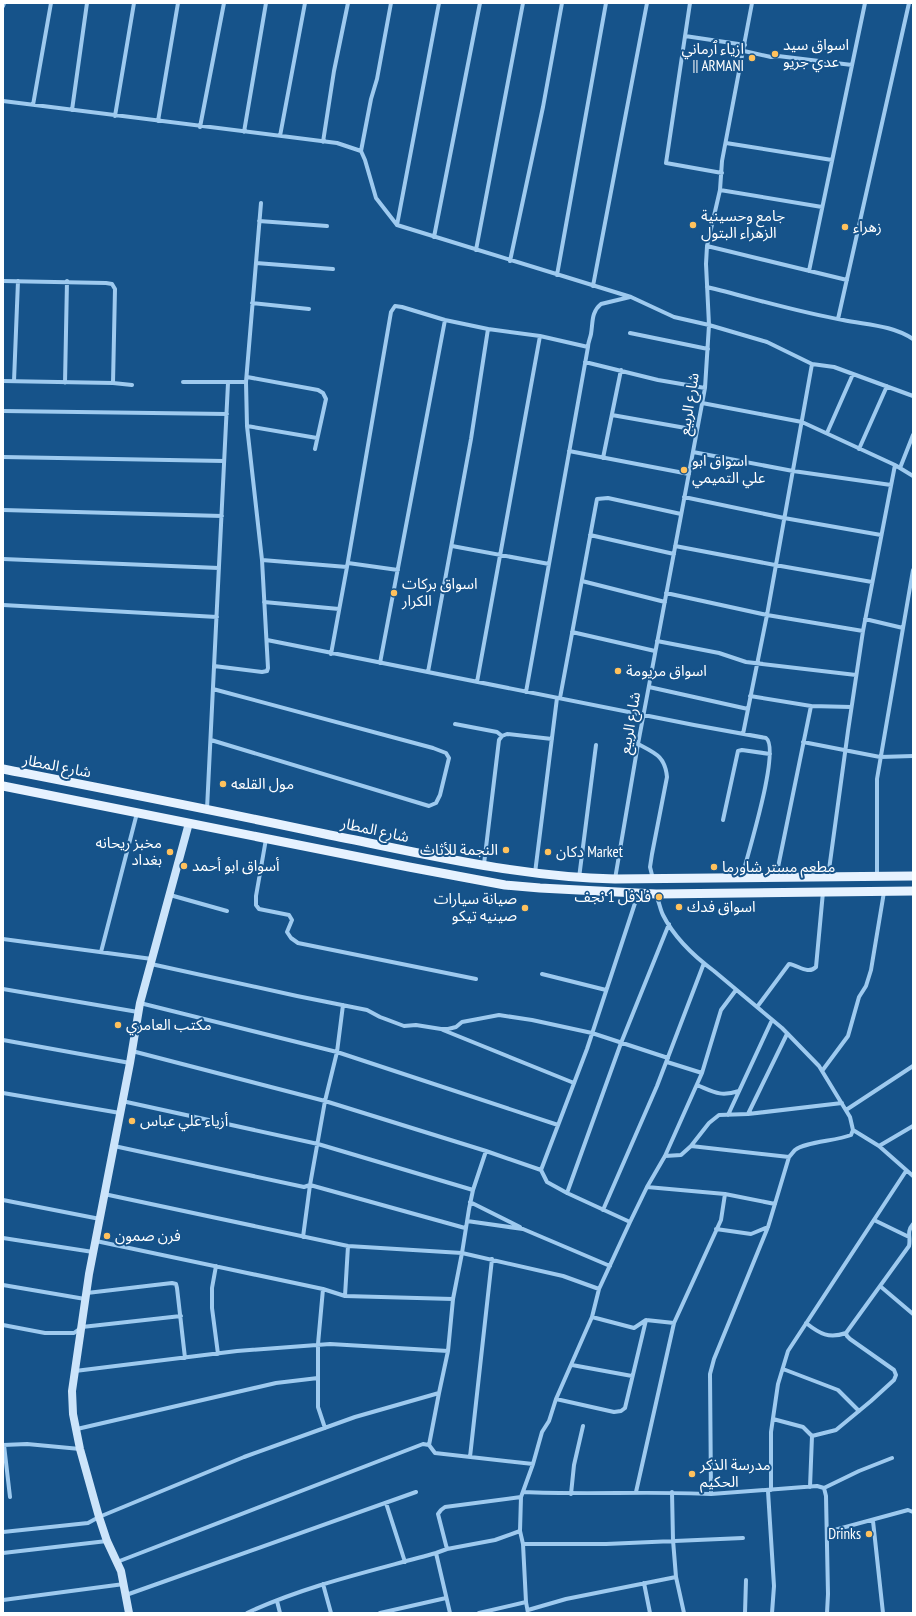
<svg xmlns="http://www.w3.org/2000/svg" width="916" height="1616" viewBox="0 0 916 1616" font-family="'PT Sans Narrow','Noto Sans Arabic',sans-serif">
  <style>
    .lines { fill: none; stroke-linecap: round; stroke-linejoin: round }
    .street { stroke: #9ecaef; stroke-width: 4 }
    .secondary { stroke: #cce4fa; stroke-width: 8 }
    .primary { stroke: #e6f2ff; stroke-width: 9 }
    .poi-dot { fill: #ffc15c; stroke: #16538a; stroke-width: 1.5 }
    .labels { text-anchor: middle; stroke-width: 4; stroke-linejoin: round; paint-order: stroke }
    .poi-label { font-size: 15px; fill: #fff; stroke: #16538a; text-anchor: start }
    .street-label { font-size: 15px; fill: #fff; stroke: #16538a }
  </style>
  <rect width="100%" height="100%" fill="#16538a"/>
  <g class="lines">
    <!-- street -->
    <path class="street" d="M690,3l-24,160 56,10
      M3,6l1,-3
      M685,36l60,9
      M744,51l27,6 7,-1 74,9
      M3,101l334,42 24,8 4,9 11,38 21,27 234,72 43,20 35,8 58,17 45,22 22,3 79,29
      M33,105l18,-102
      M72,110l15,-107
      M115,116l19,-113
      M158,121l20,-118
      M200,127l24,-124
      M244,132l22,-129
      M280,136l25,-133
      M323,142l11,-71 14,-68
      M726,143l106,17
      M361,151l10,-52 6,-20 14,-76
      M720,190l102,17
      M259,221l68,5
      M397,225l42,-222
      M434,237l46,-234
      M707,246l140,34
      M476,250l47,-247
      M510,261l33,-154 19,-104
      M256,263l77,6
      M809,271l56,-268
      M557,275l49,-272
      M3,281l103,2 6,1 3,5 -2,94
      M593,286l54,-283
      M707,287c45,11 90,25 136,33 24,5 49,5 70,19
      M252,303l57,6
      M838,319l71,-316
      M630,333l78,16
      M585,362l73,18 47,8
      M247,377l71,13 5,3 3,6 -11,50
      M3,381l110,2 19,2
      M14,381l4,-100
      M183,382h63
      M65,383l2,-102
      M702,403l100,19 93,43 18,11
      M3,411l224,3
      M612,415l85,15
      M247,426l70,12
      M827,433l26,-59
      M859,449l28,-63
      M569,451l120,23
      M693,452l100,19 98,14
      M3,457l221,4
      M603,458l18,-88
      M900,468l13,-33
      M684,497l100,21 97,17
      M3,510l219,6
      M590,535l84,19
      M452,546l97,18
      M675,546l100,19 97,17
      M3,559l216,9
      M262,560l85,7
      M348,563l50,7
      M582,581l83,21
      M666,593l101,22 96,16
      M264,602l75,7
      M3,605l214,12
      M865,619l38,9
      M572,632l83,19
      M267,640l427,85 72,13c15,11 -19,118 -24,139
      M657,641l62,12 27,9 110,13
      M331,654l16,-87 44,-255 4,-6 7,1 43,13 43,9
      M380,663l65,-343
      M214,666l48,6 5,-1 1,-3 -6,-108 -15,-134 -1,-44 15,-179
      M428,672l43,-233 17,-110 52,7 48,11c0,-5 2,-8 3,-13 2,-11 0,-22 10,-30l29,-7
      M477,682l63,-346
      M649,687l99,22
      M526,692l62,-345
      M750,696l61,10 40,1
      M560,698l37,-199 11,-1 73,16
      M455,724l42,8 5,4
      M743,734l24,-119 45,-251
      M211,740l218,66 7,-3 4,-8 9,-37 -3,-5 -13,-5 -220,-59
      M803,742l77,15 33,-1
      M638,744c17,9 27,12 29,33l-15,77 -2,13 3,12
      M207,809l21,-426
      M723,820l15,-69 4,-1 28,4
      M266,839l-10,57v9l3,4 30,6 3,5 -5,12 4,6 7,5 178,36
      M484,864l15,-124 3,-4 5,-2 45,5
      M535,873l22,-175
      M877,876v-97l36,-209
      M776,877l35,-171
      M828,877l20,-146 15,-100 32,-166
      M579,878l17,-133
      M615,879l23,-135 67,-356 4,-63 -3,-61 1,-18 13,-56 2,-29 30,-158
      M170,895l57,16
      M656,895c3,6 4,14 7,20 11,22 32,42 51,56l68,57 37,38 31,51 3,13 -2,5c-15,6 -46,7 -56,15 -2,2 -4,5 -6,7l-21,70 -54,132 -4,15 1,120 106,-8 7,2 2,8 2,98 -1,19
      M3,939l149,20
      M101,952l36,-139
      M151,964l146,32 70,14 13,7 24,9 12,-1 25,4h7l8,-2 6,-5 37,-7 33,5 60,13 76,25
      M542,974l64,16
      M3,989l135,23
      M140,1003l197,49 221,73
      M757,1007l32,-43c9,1 19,11 27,3l7,-75
      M443,1030l131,53
      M3,1040l127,23
      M132,1051l193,50 161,50 55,19
      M667,1062l35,11
      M822,1071l26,-35 11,-39 7,-11 5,-16 13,-78
      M697,1085c17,7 23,12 42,6
      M3,1093l117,20
      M122,1101l196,43 155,46
      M846,1110l67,-44
      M748,1114l39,-80
      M728,1115l44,-95
      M853,1130l26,16 34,30
      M114,1146l190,41 6,-2 155,43
      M691,1146l98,11
      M879,1146l34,-20
      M665,1156l16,-1 10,-9 18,-23 10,-8 29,-1 94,-11
      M647,1187l18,-31 37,-83 19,-63 15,-20
      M567,1193l54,-150 48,-119
      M104,1194l244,52 114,7 101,23 36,13
      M3,1200l97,19
      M470,1202l50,25
      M603,1210l54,-124 47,-123
      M874,1220l35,17
      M467,1221l56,8 87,37
      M630,1222l-63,-29 -20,-11 -6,-12 46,-121 51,-155
      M716,1229l35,5 17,-7
      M303,1237l7,-52 15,-84 12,-49 6,-47
      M3,1238l90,14
      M96,1241l227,48 22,7 108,3
      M216,1266l-4,22v20l6,46
      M3,1285l82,14
      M880,1286l33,28
      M323,1289l-5,55v63l7,21
      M87,1293l85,-10 4,1 1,4 8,70
      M345,1296l3,-50
      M592,1317l42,11 12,-8 28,3
      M806,1323c14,11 23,16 40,10
      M3,1325l42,8h29l8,-6 99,-11
      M572,1365l60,11
      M783,1369l55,21 21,21
      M75,1371l162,-20 93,-7 118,7
      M556,1399l58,13 7,-1 4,-3 21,-88
      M773,1419l30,8 9,9 -2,51
      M77,1429l199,-46 42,-5
      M812,1436l24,-6 35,-29 23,-21 2,-5 -2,-5 -44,-31 -3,-3 -1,-3 63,-87c2,-9 -3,-14 4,-22
      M3,1445l24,-1 53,5
      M4,1445l6,52
      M429,1445l6,8 98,11
      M470,1457l22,-198
      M824,1488l35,-17 33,-13
      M771,1490v-58l7,-48 10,-33 118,-180
      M768,1491l6,95 -2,27
      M523,1492c63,3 125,-1 188,2
      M636,1492l38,-169 47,-103 4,-26
      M672,1492l1,48 3,37 8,36
      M571,1494l3,-29 9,-39
      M386,1503l19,59
      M873,1521l10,92
      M3,1532l85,-9 11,-6 145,-60 111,-40 84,-24 9,-42 5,-52 9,-46 7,-44 4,-19 13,-39
      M827,1532l81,-22 5,2
      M523,1544h83l137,-6
      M447,1549l-9,-35 3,-4 4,-3 76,-10
      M3,1553l104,-12
      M436,1553l14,60
      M117,1562l306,-118 6,1 10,-52
      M644,1583l6,30
      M323,1584l8,29
      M126,1595l290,-103
      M3,1600l121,-16
      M277,1601l3,12
      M528,1610l38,-11 110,-22
      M247,1613c60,-28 125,-42 189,-60l11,-4 48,-9 25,-9
      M380,1613l66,-15
      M479,1613l47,-11
      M528,1613l-2,-11 -3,-58 -3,-13 1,-34 12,-33 9,-32 7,-11 7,-22 36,-82 7,-28 31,-67 17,-35 78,7 50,10
      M745,1613l1,-33"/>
    <!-- secondary -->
    <path class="secondary" d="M129,1613l-8,-42 -14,-30 -8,-24 -19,-68 -7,-35 -1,-23 17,-117 41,-211 10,-60 49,-180"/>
    <!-- primary -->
    <path class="primary" d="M3,769c107,21 215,42 322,65 96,19 192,43 290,45l298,-3
      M3,786l406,81 96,18 35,3 116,6 257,-3"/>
  </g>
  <!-- markers -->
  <g class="poi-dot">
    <circle cx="775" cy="54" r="4"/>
    <circle cx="752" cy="58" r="4"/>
    <circle cx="693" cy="225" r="4"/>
    <circle cx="845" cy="227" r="4"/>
    <circle cx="684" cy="470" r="4"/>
    <circle cx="394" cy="593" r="4"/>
    <circle cx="618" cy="671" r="4"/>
    <circle cx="223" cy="784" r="4"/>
    <circle cx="506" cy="850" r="4"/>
    <circle cx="170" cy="852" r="4"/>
    <circle cx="548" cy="852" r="4"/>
    <circle cx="184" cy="866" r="4"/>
    <circle cx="714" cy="867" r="4"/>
    <circle cx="659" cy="897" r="4"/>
    <circle cx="679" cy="907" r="4"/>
    <circle cx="525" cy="908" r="4"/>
    <circle cx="118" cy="1025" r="4"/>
    <circle cx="132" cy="1121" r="4"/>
    <circle cx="107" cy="1236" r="4"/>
    <circle cx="692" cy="1474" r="4"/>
    <circle cx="869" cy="1534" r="4"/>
  </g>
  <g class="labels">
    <!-- poi labels -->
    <g class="poi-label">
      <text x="783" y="50">اسواق سيد<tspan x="783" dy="17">عدي جريو</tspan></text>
      <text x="744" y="54" text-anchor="end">ازياء ٱرماني<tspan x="744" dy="17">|| ARMANI</tspan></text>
      <text x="701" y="221">جامع وحسينية<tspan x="701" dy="17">الزهراء البتول</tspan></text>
      <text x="853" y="232">زهراء</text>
      <text x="692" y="466">اسواق ابو<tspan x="692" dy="17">علي التميمي</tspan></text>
      <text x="402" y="589">اسواق بركات<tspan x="402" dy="17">الكرار</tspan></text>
      <text x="626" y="676">اسواق مريومة</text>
      <text x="231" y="789">مول القلعه</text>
      <text x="162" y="848" text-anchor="end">مخبز ريحانه<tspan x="162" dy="17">بغداد</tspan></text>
      <text x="498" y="855" text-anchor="end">النجمة للأثاث</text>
      <text x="556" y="857">دكان Market</text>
      <text x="192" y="871">أسواق ابو أحمد</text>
      <text x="722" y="872">مطعم مستر شاورما</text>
      <text x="651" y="902" text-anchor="end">فلافل 1 نجف</text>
      <text x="517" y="904" text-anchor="end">صيانة سيارات<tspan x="517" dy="17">صينيه تيكو</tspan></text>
      <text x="687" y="912">اسواق فدك</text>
      <text x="126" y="1030">مكتب العامري</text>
      <text x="140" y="1126">أزياء علي عباس</text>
      <text x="115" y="1241">فرن صمون</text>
      <text x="700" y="1470">مدرسة الذكر<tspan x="700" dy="17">الحكيم</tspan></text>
      <text x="861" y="1539" text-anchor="end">Drinks</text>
    </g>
    <!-- street labels -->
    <g class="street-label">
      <text transform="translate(689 404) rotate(-81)" y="5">شارع الربيع</text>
      <text transform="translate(630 723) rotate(-80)" y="5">شارع الربيع</text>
      <text transform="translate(57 766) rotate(11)" y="5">شارع المطار</text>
      <text transform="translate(375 830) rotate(12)" y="5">شارع المطار</text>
    </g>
  </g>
  <!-- border -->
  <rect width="916" height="1616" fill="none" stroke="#ffffff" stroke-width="8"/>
</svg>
